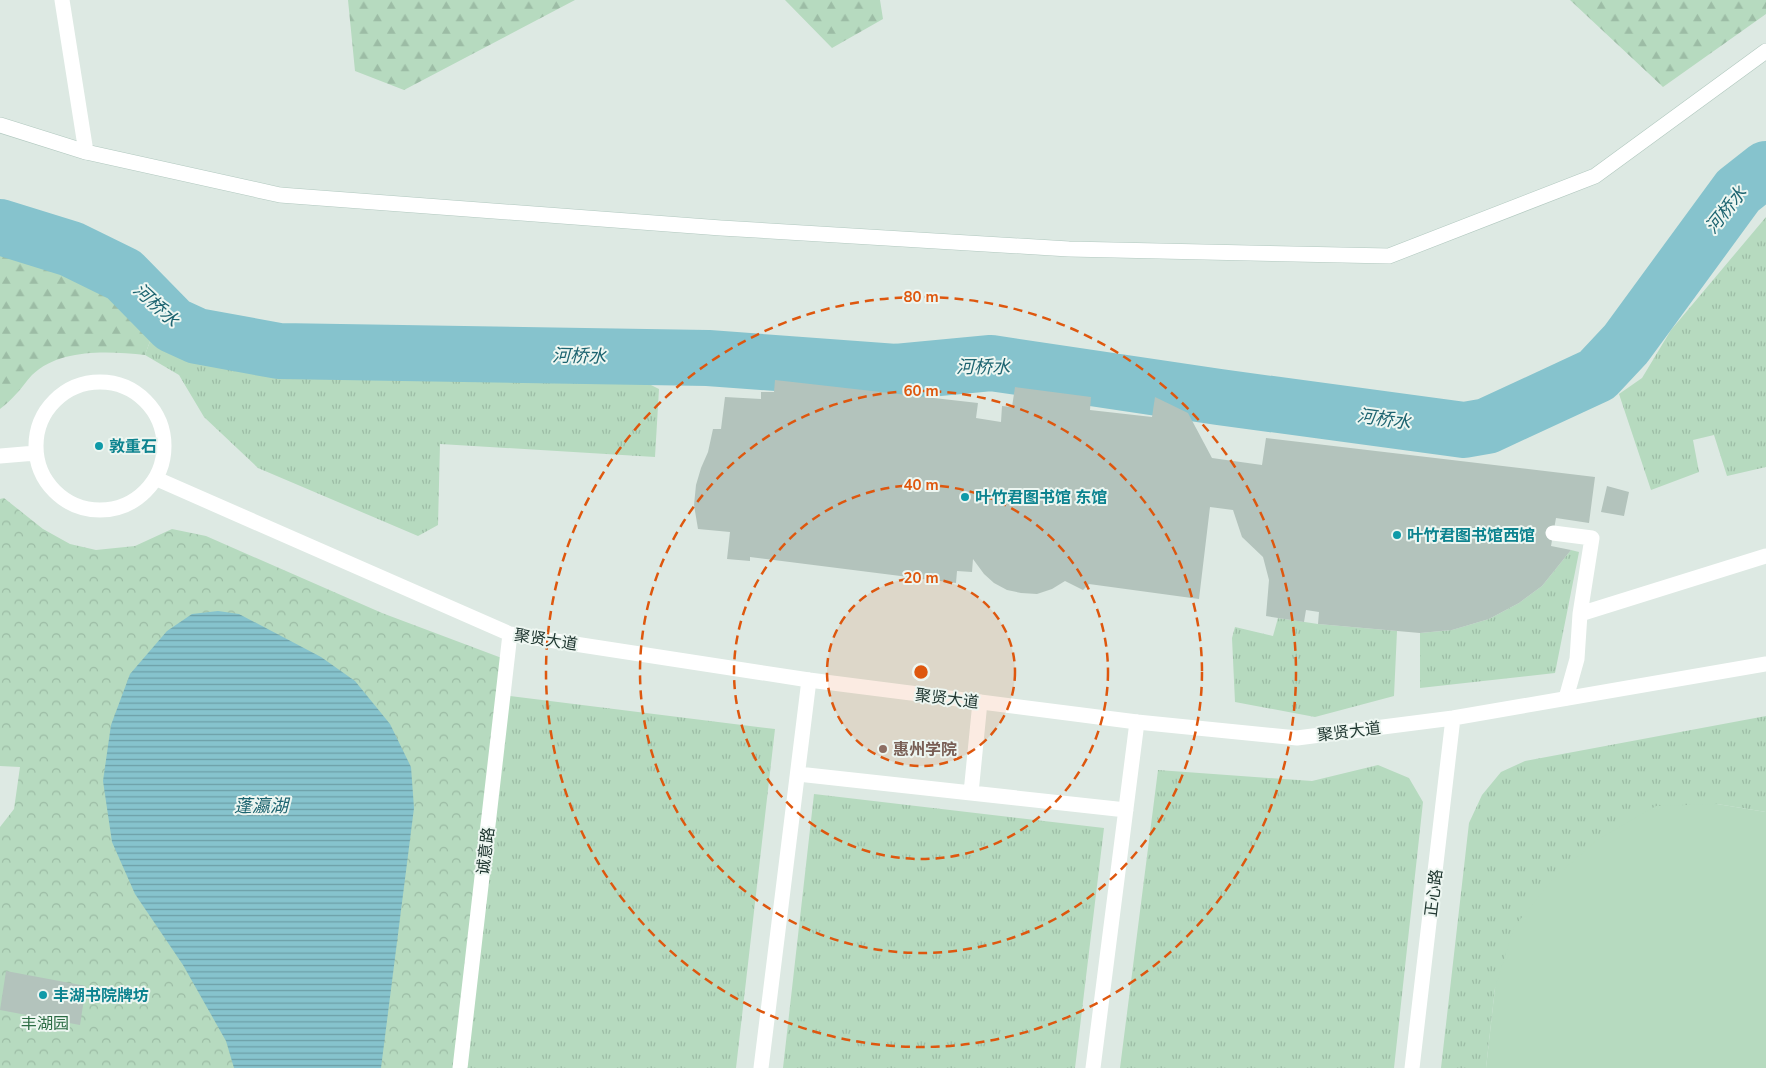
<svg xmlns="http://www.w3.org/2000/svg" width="1766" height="1068" viewBox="0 0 1766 1068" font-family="'Nunito Sans','Noto Sans SC',sans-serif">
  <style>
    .grass { fill: url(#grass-tufts) }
    .forest { fill: url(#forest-firs) }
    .park { fill: url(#park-crowns) }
    .pitch { fill: #b6dabf }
    .water { fill: url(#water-rules) }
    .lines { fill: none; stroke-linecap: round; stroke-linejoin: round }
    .river { stroke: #86c3cd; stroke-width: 56 }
    .building { fill: #b3c3bc }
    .secondary-casing { stroke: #b1c8bf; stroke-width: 16 }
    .lane { stroke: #fff; stroke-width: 15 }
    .street { stroke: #fff; stroke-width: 15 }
    .secondary { stroke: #fff; stroke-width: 15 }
    .ring { fill: none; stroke: #de570e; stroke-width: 2.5; stroke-dasharray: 9 6 }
    .culture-dot { fill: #0f9aa8; stroke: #edf6f1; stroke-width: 2 }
    .education-dot { fill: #8d6e63; stroke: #edf6f1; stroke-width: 2 }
    .labels { text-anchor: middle; stroke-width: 4; stroke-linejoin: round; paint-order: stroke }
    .culture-label { font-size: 16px; font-weight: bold; fill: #0d838f; stroke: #edf6f1; text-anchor: start }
    .street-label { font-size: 16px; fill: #203731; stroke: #edf6f1 }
    .education-label { font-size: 16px; font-weight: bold; fill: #785e54; stroke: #edf6f1; text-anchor: start }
    .park-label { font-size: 16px; fill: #2c6c44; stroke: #edf6f1 }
    .water-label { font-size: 18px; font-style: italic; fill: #1d6470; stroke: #edf6f1 }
    .centre { fill: #de570e; stroke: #edf6f1; stroke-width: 2.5 }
    .ring-label { font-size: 15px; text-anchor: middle; font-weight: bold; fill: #de570e; stroke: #edf6f1; stroke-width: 4; stroke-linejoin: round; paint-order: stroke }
  </style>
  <defs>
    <pattern id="grass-tufts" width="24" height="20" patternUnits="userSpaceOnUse" patternTransform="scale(1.25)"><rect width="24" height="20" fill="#b6dabf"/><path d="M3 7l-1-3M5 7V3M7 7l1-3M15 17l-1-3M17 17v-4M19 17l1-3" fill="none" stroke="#9cbca5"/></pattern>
    <pattern id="forest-firs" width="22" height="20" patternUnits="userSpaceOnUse" patternTransform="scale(1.25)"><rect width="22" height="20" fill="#b6dabf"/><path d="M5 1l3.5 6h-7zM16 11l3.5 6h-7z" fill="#9cbca5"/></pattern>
    <pattern id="park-crowns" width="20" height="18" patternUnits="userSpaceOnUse" patternTransform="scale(1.25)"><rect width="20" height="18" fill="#b6dabf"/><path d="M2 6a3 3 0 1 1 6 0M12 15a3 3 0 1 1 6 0" fill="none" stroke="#9cbca5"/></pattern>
    <pattern id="water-rules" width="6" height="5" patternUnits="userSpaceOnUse" patternTransform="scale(1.25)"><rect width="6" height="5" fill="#86c3cd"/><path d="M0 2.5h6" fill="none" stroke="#6d9fa7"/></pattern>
  </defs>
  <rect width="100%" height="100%" fill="#dde9e3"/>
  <!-- grass -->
  <path class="grass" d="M1766,217v250l-39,9 -13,-41 -21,5 6,32 -48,18 -32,-96 23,-16 29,-48z
    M153,333l33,17 115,25 116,4h222l20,10 -4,68 -215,-13 -2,81 -20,11 -160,-68 -54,-51 -25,-42 -34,-20z
    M1571,550l8,2 -24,121 -135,15v-55l32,-3 37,-11 30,-16 23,-17z
    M1278,618l40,6 79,7 -3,65 -79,21 -80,-15 -3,-64 3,-11 38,9z
    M503,695l272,34 -39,339h-276z
    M1766,716v96l-49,-8 -222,184 -9,80h-45l28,-245 13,-28 19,-23 24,-11z
    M1378,765l31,13 14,24 -29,266h-274l38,-298 154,11z
    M814,794l290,34 -29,240h-292z"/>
  <!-- forest -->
  <path class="forest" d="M348,0h227l-171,90 -49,-19z
    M785,0h95l3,19 -51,29z
    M1570,0h196v14l-103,73z
    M0,251l111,37 42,45 -8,22c-36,-4 -85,-7 -113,20 -6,6 -10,13 -15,18 -5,6 -11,11 -17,16z"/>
  <!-- park -->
  <path class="park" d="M4,498l39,31 27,15 26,6 39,-4 37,-17 34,7 176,77 125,47 -47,408h-460v-241l14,-18 6,-42 -20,-1v-267z"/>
  <!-- pitch -->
  <path class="pitch" d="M1717,804l49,8v256h-280l9,-80 19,-61 39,-48 44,-39 59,-34z"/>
  <!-- water -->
  <path class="water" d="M218,611l21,3 82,43 34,24 35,43 21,43 3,41 -33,260h-147l-8,-27 -43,-76 -48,-71 -23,-52 -9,-61 8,-56 19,-51 37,-43 25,-17z"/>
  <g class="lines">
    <!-- river -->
    <path class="river" d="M0,227l71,22 53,26 49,50 24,11 82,15 429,7 188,14 95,-9 228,34 245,33 23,-4 110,-51 29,-31 112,-153 28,-22"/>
  </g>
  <!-- building -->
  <path class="building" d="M775,380l203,23 -2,15 25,4 1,-16 10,1 3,-20 76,10 -1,13 62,7 3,-20 33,16 24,45 50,7 4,-27 329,39 -6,46 -33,-5 -5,28 20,4 -29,36 -23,17 -30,16 -37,11 -32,3 -102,-9 1,-12 -13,-2 -2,12 -38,-6 3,-36 -6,-23 -21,-20 -9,-27 -23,-3 -11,92 -110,-15 -6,6 -18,-9 -13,8 -15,5 -16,-1 -14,-3 -13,-7 -10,-9 -11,-15 -1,13 -15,-1 -1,12 -206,-26v4l-23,-2 3,-27 -32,-3 -4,-24 2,-20 5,-17 7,-16 5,-23h8l4,-32 36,2v-7h13z
    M1607,486l22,6 -5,24 -23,-4z
    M6,971l80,15 -6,39 -80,-15z"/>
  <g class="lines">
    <defs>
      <path id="secondary" d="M0,125l86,27 194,43 441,33 348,21 320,7 206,-80 171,-125"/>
    </defs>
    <!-- secondary casing -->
    <use href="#secondary" class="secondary-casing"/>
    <!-- lane -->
    <path class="lane" d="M62,0l24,152
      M1553,533l39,5 -12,76 -3,45 -11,39
      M1580,614l186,-58
      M798,774l328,36
      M971,793l9,-91
      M761,1068l48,-388
      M1093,1068l44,-346"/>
    <!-- street -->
    <path class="street" d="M36 446a64 64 0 1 1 128 0a64 64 0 1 1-128 0Z
      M0,456l36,-3
      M157,479l353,155 299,46 328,42 160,16 156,-20 313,-54
      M460,1068l50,-434
      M1412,1068l41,-350"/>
    <!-- secondary -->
    <use href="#secondary" class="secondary"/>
  </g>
  <!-- distance rings -->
  <circle cx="921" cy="672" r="94" fill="#de570e" fill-opacity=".12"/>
  <g class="ring">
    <circle cx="921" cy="672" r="94"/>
    <circle cx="921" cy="672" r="187"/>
    <circle cx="921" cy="672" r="281"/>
    <circle cx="921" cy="672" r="375"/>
  </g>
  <!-- markers -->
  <g class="culture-dot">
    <circle cx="99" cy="446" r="5"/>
    <circle cx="965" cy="497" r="5"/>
    <circle cx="1397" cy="535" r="5"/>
    <circle cx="43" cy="995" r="5"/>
  </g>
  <circle class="education-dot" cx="883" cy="749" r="5"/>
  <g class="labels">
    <!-- culture labels -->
    <g class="culture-label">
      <text x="109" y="452">敦重石</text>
      <text x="975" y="503">叶竹君图书馆 东馆</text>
      <text x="1407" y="541">叶竹君图书馆西馆</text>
      <text x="53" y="1001">丰湖书院牌坊</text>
    </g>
    <!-- street labels -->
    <g class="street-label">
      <text transform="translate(546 639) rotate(9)" y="6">聚贤大道</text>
      <text transform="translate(947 698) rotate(7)" y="6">聚贤大道</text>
      <text transform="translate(1349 731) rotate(-7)" y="6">聚贤大道</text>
      <text transform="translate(485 851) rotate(-83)" y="6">诚意路</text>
      <text transform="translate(1433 893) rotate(-83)" y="6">正心路</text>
    </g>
    <!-- education labels -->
    <g class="education-label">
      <text x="893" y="755">惠州学院</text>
    </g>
    <!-- park labels -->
    <g class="park-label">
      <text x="45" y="1029">丰湖园</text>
    </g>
    <!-- water labels -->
    <g class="water-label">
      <text transform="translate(1726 210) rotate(-51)" y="6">河桥水</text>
      <text transform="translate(156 305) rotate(43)" y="6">河桥水</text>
      <text transform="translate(579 356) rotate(1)" y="6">河桥水</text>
      <text x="983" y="373">河桥水</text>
      <text transform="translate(1384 419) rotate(8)" y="6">河桥水</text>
      <text x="261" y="812">蓬瀛湖</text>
    </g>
  </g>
  <circle cx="921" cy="672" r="8" class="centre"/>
  <g class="ring-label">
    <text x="921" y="302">80 m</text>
    <text x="921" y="396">60 m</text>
    <text x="921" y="490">40 m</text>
    <text x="921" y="583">20 m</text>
  </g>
</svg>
